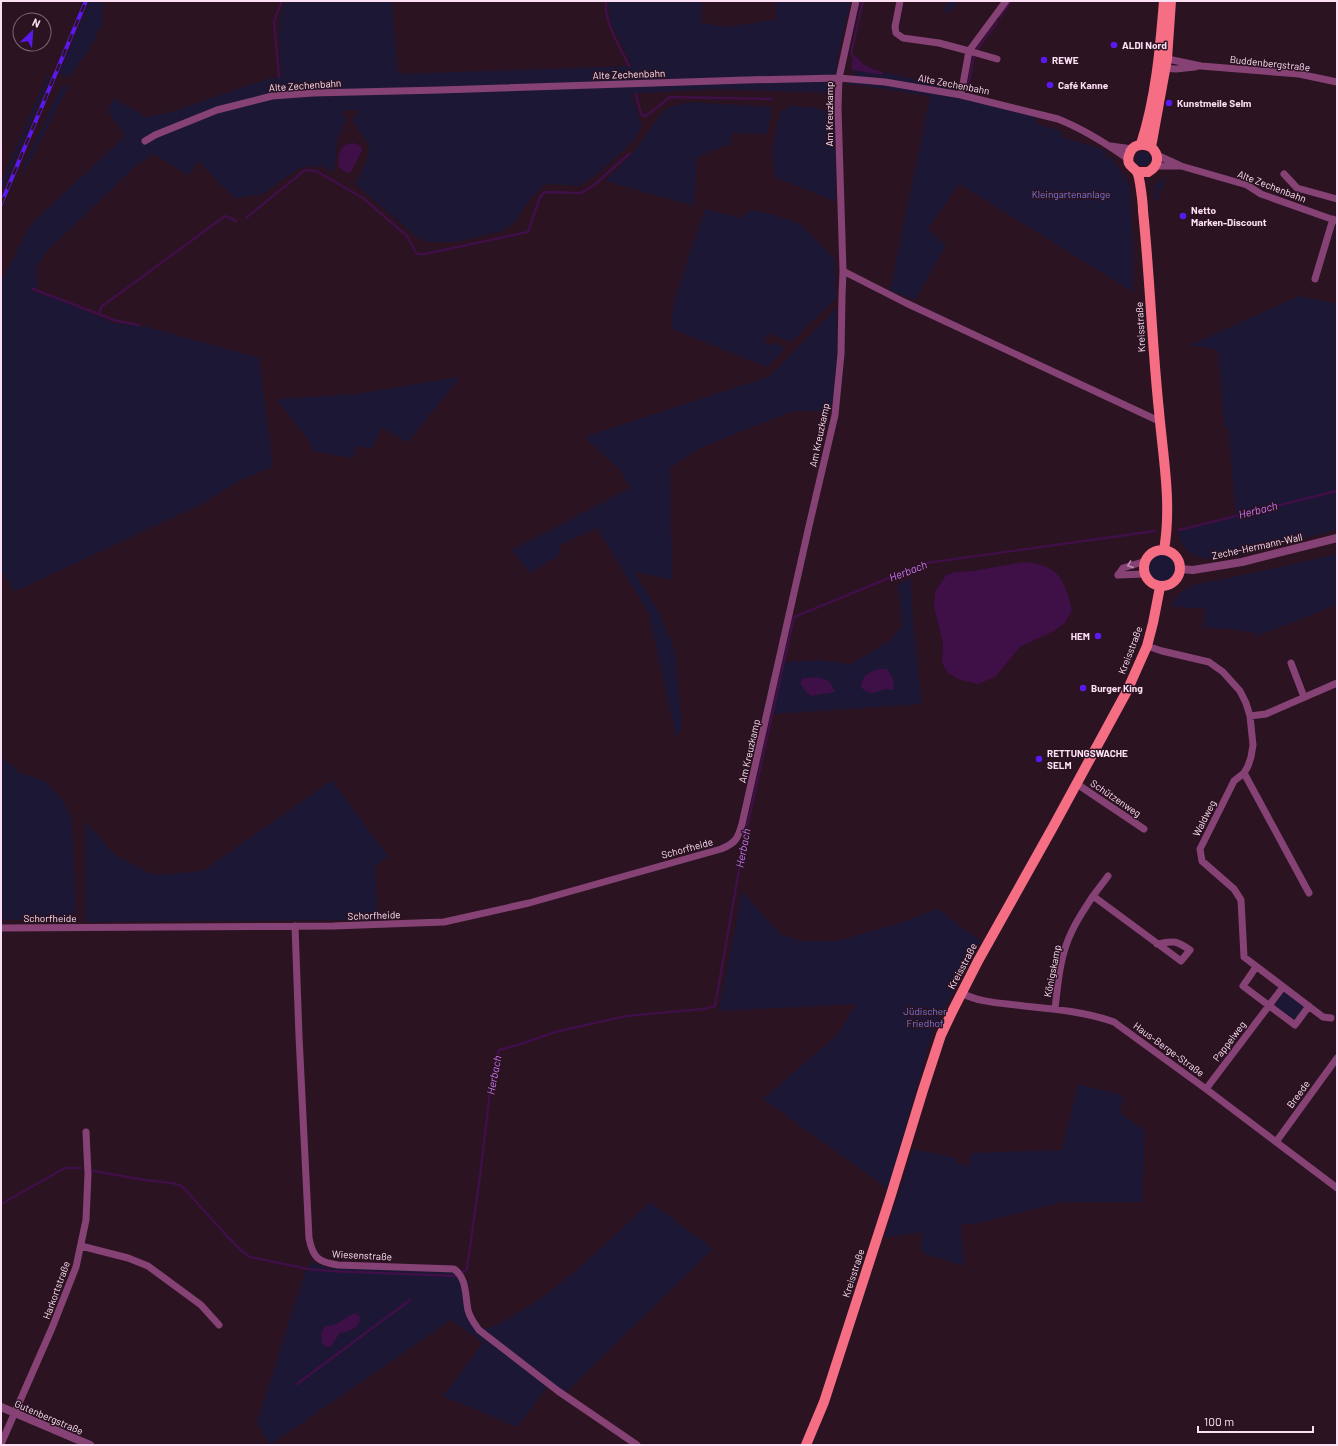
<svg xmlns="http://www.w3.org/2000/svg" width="1338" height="1446" viewBox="0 0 1338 1446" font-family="Barlow,sans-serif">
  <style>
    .green { fill: #1c1734 }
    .water { fill: #3f0f47 }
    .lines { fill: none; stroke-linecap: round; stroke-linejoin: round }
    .stream { stroke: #3f0f47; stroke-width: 2.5 }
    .minor { stroke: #864275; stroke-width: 7 }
    .tertiary { stroke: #864275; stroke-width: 8 }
    .primary { stroke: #f56e84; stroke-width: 10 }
    .rail-casing { stroke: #5b19ef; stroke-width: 4 }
    .rail { stroke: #2b1322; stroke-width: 2.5; stroke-dasharray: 8; stroke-linecap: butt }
    .oneway { stroke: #c290b4 }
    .poi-dot { fill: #5b19ef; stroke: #2b1322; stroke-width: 1.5 }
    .labels { text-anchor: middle; stroke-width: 3; stroke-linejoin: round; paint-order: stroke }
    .poi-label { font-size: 10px; font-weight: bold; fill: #fddff3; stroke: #2b1322; text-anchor: start }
    .street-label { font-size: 10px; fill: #fddff3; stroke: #2b1322 }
    .park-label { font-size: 10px; fill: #767adb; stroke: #2b1322 }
    .water-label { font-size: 11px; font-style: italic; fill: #cb75f5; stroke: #2b1322 }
  </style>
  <rect width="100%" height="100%" fill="#2b1322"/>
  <!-- green -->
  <path class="green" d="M90,1h13v20l-11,24 -23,33 -10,-5z
    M285,1h107l6,73 234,-8 -21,-43 -3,-22h95l-2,21 23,5 52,-7v-19h74l-12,55 -4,37 -122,-4 -81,5 11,32 -6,12 -36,34 -21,14 -33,-2 -14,13 -19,27 -10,7 -47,11h-28l-11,-5 -62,-53c4,-7 15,-27 14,-35 -1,-9 -11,-19 -16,-27l5,-12 -16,1 4,9 -9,21 -3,31 -13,-6 -20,1 -40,28 -27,3 -36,-37 -10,14 -34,-21 -17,11 -90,86 -11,18 3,16 -8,6 28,9 55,23 34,4 111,31 14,109 -32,13 -37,23 -190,89 -13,-23v-288l30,-57 94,-88 -18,-27 8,-10 31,18 22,-4 87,-30 21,-6h6c-2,-26 -7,-51 3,-76z
    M947,1h11l-9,12 -5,-2z
    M855,70l27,5 1,-3 74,17v3l-103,-16z
    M48,74l2,4 -49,115v-11z
    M853,82l53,6 56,10 75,19 -2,6 28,9 -1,5 45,14 -2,5 6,2 2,-2 3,8 14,21 3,60v47l-174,-108 -31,45 18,16 -31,55 -25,-9 40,-195 -73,-11h-13z
    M62,85l6,2 -47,92 4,-16z
    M689,102l83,5 -5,27 -35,-1 -2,11 -33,13 -3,49 -89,-25 27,-27 32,-44 13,-5z
    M790,106c17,1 35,-1 45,14l1,82 -61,-25 -3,-27 8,-38z
    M1143,151l5,2 3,5 -1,5 -6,3 -6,-1 -3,-6 3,-6z
    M1165,176l-1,3 -1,11h-4v9h-6l2,-15z
    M705,209l35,9 11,-8 18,3 31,11 35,35 1,39 -45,44 -24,-9 -3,10 6,2 3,-3 13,6 -19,19 -95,-38 1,-23 17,-54z
    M1299,296l38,8v226l-107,27c-25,4 -46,3 -52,-25l58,-15 -8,-89h-3l-1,-3 -6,-75 -28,-5z
    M836,308l1,44 -5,59h-39l-93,37 -30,20 2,112 -37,-8 23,39 17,40 7,76 -6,10 -27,-123 -52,-86 -39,18 4,8 -33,19 -17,-23 118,-62 -9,-17 -37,-34 184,-60 10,-9z
    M460,377l-52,65 -27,-14 -9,21 -16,-3 -2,12 -42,-7 -1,-7 -35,-45 80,-5z
    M1149 568a14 14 0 1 1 28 0a14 14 0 1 1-28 0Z
    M1337,554v50l-11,5 -70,28 -1,-5 -53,-5 4,-18 -36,-3 9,-12 10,-7 13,-4 23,-4z
    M911,578l2,41 9,85 -149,10 11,-52 33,-2 34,4 40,-24 11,-15 -4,-41z
    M1,757l16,12 1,5h6l19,6 20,20 9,21 4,84 -4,14 -71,1z
    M332,780l56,76 -13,10 3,54 -293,2v-101l30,34 39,20 49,-4z
    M742,891l38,43 21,7h36l60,-17 40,-15 44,32 -48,90 -45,158 -125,-90 74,-64 19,-31 -137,7z
    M1283,993h2l18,13 1,3 -8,10h-2l-19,-13v-2z
    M1078,1084l47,12 -6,16 26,19 -3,71h-80l-82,21 -19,2 3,41 -43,-14v-20l-37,6 29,-89 43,9 1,6 13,1 1,-12 91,-3z
    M650,1202l63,47 -152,148 -14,-10 -30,40 -74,-31 40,-53 -32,-23 -181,125 -13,-22 48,-151 6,-10 18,6 119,2c27,10 2,45 33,58 7,3 14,-3 20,-6 54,-26 105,-79 149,-120z"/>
  <!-- water -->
  <path class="water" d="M856,56c7,10 15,13 27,16l-1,3 -29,-5 -2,-2 2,-11z
    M354,143l7,3 1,4 -11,22 -5,1 -8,-7 1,-12 5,-9z
    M1024,562c35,3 40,17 48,48l-7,13 -11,8 -34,16 -24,29 -17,8 -19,-4 -12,-7 -6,-10 1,-19 -9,-38 1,-14 11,-17 9,-3 18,-1z
    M879,669h8c4,6 9,13 6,21l-8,-1 -8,3 -7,1 -9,-5c0,-12 8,-16 18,-19z
    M817,677l12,4 6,11 -24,4 -5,-4 -6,-9 3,-5z
    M356,1313l4,4c0,13 -11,13 -21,17l-8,12 -5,1 -4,-3 -1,-11 4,-7c16,0 17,-9 31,-13z"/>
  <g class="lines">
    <!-- stream -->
    <path class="stream" d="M606,1c-2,23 14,45 23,65
      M1000,17l11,-16
      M976,51l22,-30
      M853,57l-2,-4 12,-52
      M279,77l-5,-56 8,-20
      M968,86l6,-30
      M636,94l5,20 5,2 24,-19 102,2
      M246,218l59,-48 11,1 47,27 44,38 10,18h8l103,-22 12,-35 5,-5 36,1 12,-7 37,-33
      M33,289l84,32 22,4
      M99,314l2,-7 124,-91 11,5
      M1179,530l158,-39
      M93,1171l52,9 27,3 10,3 44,49 17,17 7,5 58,12 22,2 125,5
      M1,1204l64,-36h16
      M461,1273l6,-4 14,-101 10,-85 8,-33 19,-5 37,-13 71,-16 77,-7 12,-3 30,-170 49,-219 132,-54 229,-32
      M297,1384l113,-84"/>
    <!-- minor -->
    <path class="minor" d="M900,1l-5,26 1,6 7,5 36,5 30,8 37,-50
      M1163,58l38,8 98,8 38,8
      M1162,68l14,1 19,-2
      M961,95l8,-44 28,8
      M145,141l10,-6 62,-25 55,-14 41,-3 127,-3 306,-10 93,-2 46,4 76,13 97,24c25,10 49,25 70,40
      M1111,146l21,3
      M1156,166h25l-24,-11
      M1181,166l66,19 14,9 76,27
      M1284,174l13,14 40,11
      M843,271l63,32 253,118
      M1315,279l18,-60
      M1118,575l5,-7 23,-7
      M1118,575l27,-1
      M1147,646l15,5 47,11 14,10 17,19 6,12 4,13 3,29 -2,12 -3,9 -4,7 -10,8 -34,68 2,12 32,28 7,11 3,57 79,60 8,1
      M1291,663l13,34
      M1250,716l16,-2 71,-31
      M1244,773l65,120
      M1077,784l67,45
      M1093,896l15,-20
      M295,926l4,110 10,202c4,20 9,24 29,27l116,4c13,9 11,26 14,41 2,8 6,13 11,20l79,61 79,54
      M1,928l332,-2 111,-4 85,-19 192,-54c15,-6 17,-11 21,-25l67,-298 26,-111 6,-61 1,-58 1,-25 -5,-163 1,-30 17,-77
      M1256,967l-13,19 52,39 14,-19
      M961,993c20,10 41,10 63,13 30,3 62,6 90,16l92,67 131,99
      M1055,1009c3,-27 5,-54 17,-78 6,-13 14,-24 21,-35l88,65 9,-11c-15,-10 -15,-9 -33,-6
      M1206,1089l77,-102
      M1276,1142l61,-84
      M81,1246l47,12 20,8 53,39 18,20
      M1,1444l51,-116 24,-61 10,-47 2,-46 -2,-42"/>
    <!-- tertiary -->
    <path class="tertiary" d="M1180,569l13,1 49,-8 95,-24
      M1,1407l89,38"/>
    <!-- primary -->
    <path class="primary" d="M1141,144c15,-46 19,-95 23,-143
      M1151,147l16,-88 4,-58
      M1137,172h11c11,-6 12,-17 3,-25 -8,-4 -19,-3 -22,8 -3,11 4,11 8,17 3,5 6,33 6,39 7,67 9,134 16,200 4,47 13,92 5,139
      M1144 568a18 18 0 1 1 36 0a18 18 0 1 1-36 0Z
      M806,1445l18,-43 66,-204 33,-108 18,-55 11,-23 26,-51 75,-134 74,-136 20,-45 6,-23 7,-36"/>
    <defs>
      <path id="rail" d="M1,204l85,-203"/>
    </defs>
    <!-- rail casing -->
    <use href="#rail" class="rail-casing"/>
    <!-- rail -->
    <use href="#rail" class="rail"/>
  </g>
  <!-- one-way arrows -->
  <defs><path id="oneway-chevron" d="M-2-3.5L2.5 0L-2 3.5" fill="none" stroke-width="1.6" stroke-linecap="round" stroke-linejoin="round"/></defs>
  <use class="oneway" href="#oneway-chevron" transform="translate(1130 565) rotate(160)"/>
  <!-- markers -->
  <g class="poi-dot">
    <circle cx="1114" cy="45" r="4"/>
    <circle cx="1044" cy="60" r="4"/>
    <circle cx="1050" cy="85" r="4"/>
    <circle cx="1169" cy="103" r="4"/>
    <circle cx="1183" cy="216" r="4"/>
    <circle cx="1098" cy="636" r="4"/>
    <circle cx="1083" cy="688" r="4"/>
    <circle cx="1039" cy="759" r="4"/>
  </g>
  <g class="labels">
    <!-- poi labels -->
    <g class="poi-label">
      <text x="1122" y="49">ALDI Nord</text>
      <text x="1052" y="64">REWE</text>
      <text x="1058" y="89">Café Kanne</text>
      <text x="1177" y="107">Kunstmeile Selm</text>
      <text x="1191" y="214">Netto<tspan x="1191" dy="12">Marken-Discount</tspan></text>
      <text x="1090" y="640" text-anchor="end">HEM</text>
      <text x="1091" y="692">Burger King</text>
      <text x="1047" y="757">RETTUNGSWACHE<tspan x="1047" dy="12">SELM</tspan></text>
    </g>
    <!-- street labels -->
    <g class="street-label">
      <text transform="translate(1270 63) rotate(6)" y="4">Buddenbergstraße</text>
      <text transform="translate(629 74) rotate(-2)" y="4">Alte Zechenbahn</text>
      <text transform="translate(954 84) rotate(11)" y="4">Alte Zechenbahn</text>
      <text transform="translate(305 85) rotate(-4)" y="4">Alte Zechenbahn</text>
      <text transform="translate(829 114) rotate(-90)" y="4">Am Kreuzkamp</text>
      <text transform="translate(1272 186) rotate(21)" y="4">Alte Zechenbahn</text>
      <text transform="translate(1140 327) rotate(-93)" y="4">Kreisstraße</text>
      <text transform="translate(819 435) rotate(-78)" y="4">Am Kreuzkamp</text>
      <text transform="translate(1257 546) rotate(-12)" y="4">Zeche-Hermann-Wall</text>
      <text transform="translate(1130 650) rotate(-69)" y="4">Kreisstraße</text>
      <text transform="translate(749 751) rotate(-77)" y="4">Am Kreuzkamp</text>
      <text transform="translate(1116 798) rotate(34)" y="4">Schützenweg</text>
      <text transform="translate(1204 818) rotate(-63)" y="4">Waldweg</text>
      <text transform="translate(687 848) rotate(-15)" y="4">Schorfheide</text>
      <text transform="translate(374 915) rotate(-2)" y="4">Schorfheide</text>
      <text x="50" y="922">Schorfheide</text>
      <text transform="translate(962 966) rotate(-62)" y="4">Kreisstraße</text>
      <text transform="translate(1052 971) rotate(-79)" y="4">Königskamp</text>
      <text transform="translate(1229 1041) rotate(-53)" y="4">Pappelweg</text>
      <text transform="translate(1169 1049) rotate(36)" y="4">Haus-Berge-Straße</text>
      <text transform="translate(1298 1094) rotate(-54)" y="4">Breede</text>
      <text transform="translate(362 1255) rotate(3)" y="4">Wiesenstraße</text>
      <text transform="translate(853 1273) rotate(-72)" y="4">Kreisstraße</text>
      <text transform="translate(56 1290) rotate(-70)" y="4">Harkortstraße</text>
      <text transform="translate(49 1417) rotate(23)" y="4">Gutenbergstraße</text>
    </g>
    <!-- park labels -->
    <g class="park-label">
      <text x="1071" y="198">Kleingartenanlage</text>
      <text x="925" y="1015">Jüdischer<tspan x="925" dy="12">Friedhof</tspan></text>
    </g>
    <!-- water labels -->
    <g class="water-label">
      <text transform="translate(1258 510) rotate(-14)" y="4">Herbach</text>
      <text transform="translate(908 571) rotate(-21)" y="4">Herbach</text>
      <text transform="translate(743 848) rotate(-79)" y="4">Herbach</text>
      <text transform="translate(494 1075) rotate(-79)" y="4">Herbach</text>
    </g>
  </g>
  <!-- border -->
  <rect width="1338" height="1446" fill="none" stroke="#fddff3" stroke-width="4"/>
  <!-- north arrow -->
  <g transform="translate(32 32) rotate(25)"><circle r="19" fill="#2b1322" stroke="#7f6576"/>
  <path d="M0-3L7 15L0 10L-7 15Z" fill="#5b19ef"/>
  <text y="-6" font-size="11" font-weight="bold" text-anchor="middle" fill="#fddff3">N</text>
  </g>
  <!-- scale -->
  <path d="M1198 1426v6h115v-6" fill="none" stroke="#fddff3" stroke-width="2"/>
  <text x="1204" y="1426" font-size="12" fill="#fddff3" stroke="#2b1322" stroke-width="3" paint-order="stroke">100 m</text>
</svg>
